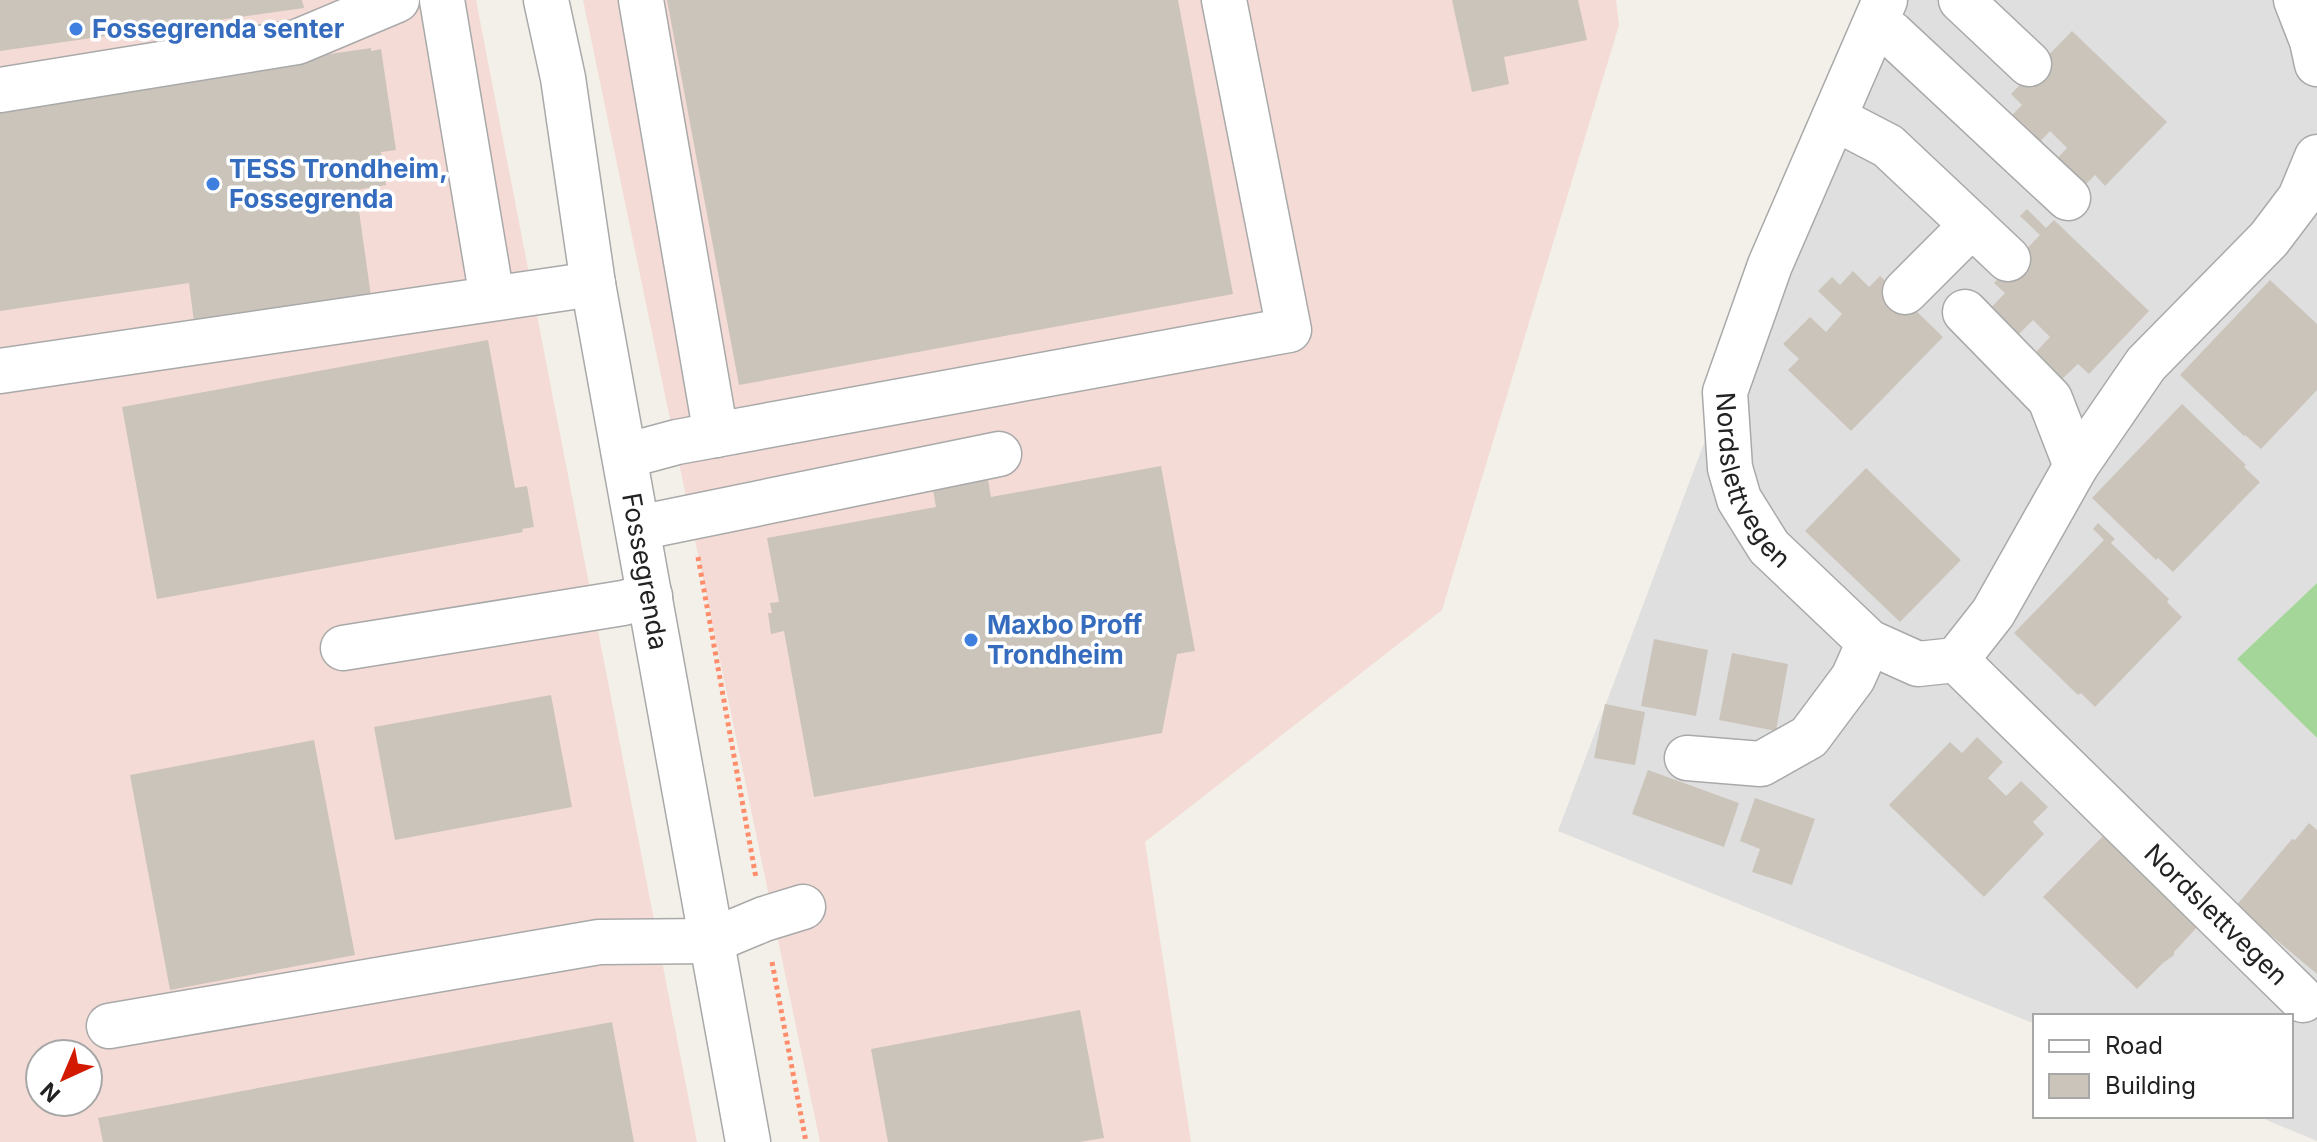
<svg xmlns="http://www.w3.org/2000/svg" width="2317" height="1142" viewBox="0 0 2317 1142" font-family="Inter,sans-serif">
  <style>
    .residential { fill: #e0dfdf }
    .commercial { fill: #f4dbd6; fill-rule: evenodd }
    .forest { fill: #a4d599 }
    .building { fill: #cbc4ba }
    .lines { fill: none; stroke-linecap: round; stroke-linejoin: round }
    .minor-casing { stroke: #a9a9a9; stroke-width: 47 }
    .path { stroke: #ff8d6c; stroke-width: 5; stroke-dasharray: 4 4; stroke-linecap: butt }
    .minor { stroke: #fff; stroke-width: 44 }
    .shop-dot { fill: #3f7fe0; stroke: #fff; stroke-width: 3 }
    .labels { text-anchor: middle; stroke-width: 7; stroke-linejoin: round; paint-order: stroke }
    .shop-label { font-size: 26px; font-weight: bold; fill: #366cbe; stroke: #fff; text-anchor: start }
    .street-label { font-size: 26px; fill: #222; stroke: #fff }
  </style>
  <rect width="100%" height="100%" fill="#f2f0e8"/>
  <!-- residential -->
  <path class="residential" d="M1875,0h442v583l-80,76 80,79v403l-60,-25h34v-100h-256v8l-477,-193 276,-733z"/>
  <!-- commercial -->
  <path class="commercial" d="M0,0h476l221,1142h-697zM40,1054h48v48h-48z
    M583,0h1033l3,25 -177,585 -297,232 46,300h-371z"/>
  <!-- forest -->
  <path class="forest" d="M2317,583v155l-80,-79z"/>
  <!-- building -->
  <path class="building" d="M0,0h302l2,8 -304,43z
    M667,0h511l55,294 -494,91z
    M1452,0h126l9,40 -83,17 5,27 -37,8z
    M2072,31l95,91 -62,64 -10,-11 -15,15 -27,-27 14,-15 -17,-17 -15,16 -28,-27 15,-15 -11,-11z
    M371,48v3l10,-2 15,101 -15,2 5,33 -30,5 15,106 -177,26 -5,-39 -189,28v-209z
    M2027,209l19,19 8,-8 95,91 -60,63 -11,-10 -16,15 -27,-26 15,-16 -17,-17 -16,16 -28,-26 16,-17 -11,-10 46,-48 -20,-19z
    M1853,271l16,16 11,-11 63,61 -92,94 -63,-61 11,-11 -16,-15 27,-27 16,15 16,-18 -24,-23 14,-14 8,8z
    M2270,280l47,44v66l-56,59 -16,-14 -1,1 -64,-61z
    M488,340l27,148 12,-2 7,41 -12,2 1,3 -366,67 -35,-192z
    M2182,404l64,61 -2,2 16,15 -87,90 -15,-14 -2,2 -64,-62z
    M1161,466l34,185 -18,3 -15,79 -348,64 -30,-166 -13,3 -3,-21h4l-2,-10 9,-1 -12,-64 169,-31 -4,-23 55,-10 4,23z
    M1866,468l95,92 -61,62 -95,-91z
    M2098,523l17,16 -4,4 58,56 -2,3 15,15 -87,90 -14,-14 -3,2 -64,-62 90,-93 -11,-11z
    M1654,639l54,11 -12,66 -55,-10z
    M1732,653l56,11 -12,67 -57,-11z
    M551,695l21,112 -177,33 -21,-113z
    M1605,704l40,8 -10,53 -41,-7z
    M1977,737l26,25 -15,16 18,18 15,-15 27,26 -15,15 11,12 -60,63 -95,-92 61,-63 12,11z
    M314,740l41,215 -185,35 -40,-215z
    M1648,770l91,33 -15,44 -92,-33z
    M1755,798l60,21 -23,66 -40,-13 8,-23 -20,-8z
    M2309,823l8,7v144l-81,-68 56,-67 3,1z
    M2105,834l94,91 -25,27v3l-11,8 -26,26 -94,-92z
    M1080,1010l24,128 -25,4h-191l-17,-93z
    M612,1022l22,120h-531l-5,-24z"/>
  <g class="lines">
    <defs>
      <g id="minor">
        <path d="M442,0l50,298"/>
        <path id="s1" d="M546,0l17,78 30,206 155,858"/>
        <path d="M641,0l75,435"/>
        <path id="s2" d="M1885,0l-115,265 -45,127 5,76 9,31 30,48 100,95 49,22 38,-4 37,-47 83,-147 70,-102 123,-125 31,-41 17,-41"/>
        <path d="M1961,0l68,64"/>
        <path d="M2296,0l16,41 5,23"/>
        <path d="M1876,23l16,11 176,164"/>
        <path d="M0,90l297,-48 100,-42"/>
        <path d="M1834,118l54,28 84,79 -67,67"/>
        <path d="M1972,225l36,34"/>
        <path d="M1965,312l85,87 26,67"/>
        <path d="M0,371l593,-87"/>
        <path d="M625,456l52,-14 612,-112 -65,-330"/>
        <path d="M638,528l361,-74"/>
        <path d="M343,648l280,-45 27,-7"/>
        <path id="s3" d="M1956,660l347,340"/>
        <path d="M1687,758l74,6 48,-27 44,-59 16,-36"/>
        <path d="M109,1026l490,-84 112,-1 53,-22 39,-12"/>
      </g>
    </defs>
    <!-- minor casing -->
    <use href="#minor" class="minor-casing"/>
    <!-- path -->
    <path class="path" d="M698,557l58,321
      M772,962l34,180"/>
    <!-- minor -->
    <use href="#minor" class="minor"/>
  </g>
  <!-- markers -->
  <g class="shop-dot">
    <circle cx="76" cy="29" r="8"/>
    <circle cx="213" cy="184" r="8"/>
    <circle cx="971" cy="640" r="8"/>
  </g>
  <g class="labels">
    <!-- shop labels -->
    <g class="shop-label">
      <text x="92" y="38">Fossegrenda senter</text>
      <text x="229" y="178">TESS Trondheim,<tspan x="229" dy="30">Fossegrenda</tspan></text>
      <text x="987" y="634">Maxbo Proff<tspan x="987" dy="30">Trondheim</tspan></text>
    </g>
    <!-- street labels -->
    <g class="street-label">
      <text dy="9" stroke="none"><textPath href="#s2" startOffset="518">Nordslettvegen</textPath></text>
      <text dy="9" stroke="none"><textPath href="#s1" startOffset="580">Fossegrenda</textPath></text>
      <text dy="9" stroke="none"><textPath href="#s3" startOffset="364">Nordslettvegen</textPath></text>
    </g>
  </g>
  <!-- legend -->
  <rect x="2033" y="1014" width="260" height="104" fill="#ffffff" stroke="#a7a7a7" stroke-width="2"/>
  <rect x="2049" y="1040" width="40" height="12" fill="#ffffff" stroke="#a7a7a7" stroke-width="2"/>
  <text x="2105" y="1054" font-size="24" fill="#222222">Road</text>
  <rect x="2049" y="1074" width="40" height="24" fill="#cbc4ba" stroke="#a7a7a7" stroke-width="2"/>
  <text x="2105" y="1094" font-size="24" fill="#222222">Building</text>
  <!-- north arrow -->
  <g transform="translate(64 1078) rotate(224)"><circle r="38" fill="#ffffff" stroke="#a7a7a7" stroke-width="2"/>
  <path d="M0-6L14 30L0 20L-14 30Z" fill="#d31a00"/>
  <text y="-12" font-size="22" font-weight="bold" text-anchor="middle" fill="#222222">N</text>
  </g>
</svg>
